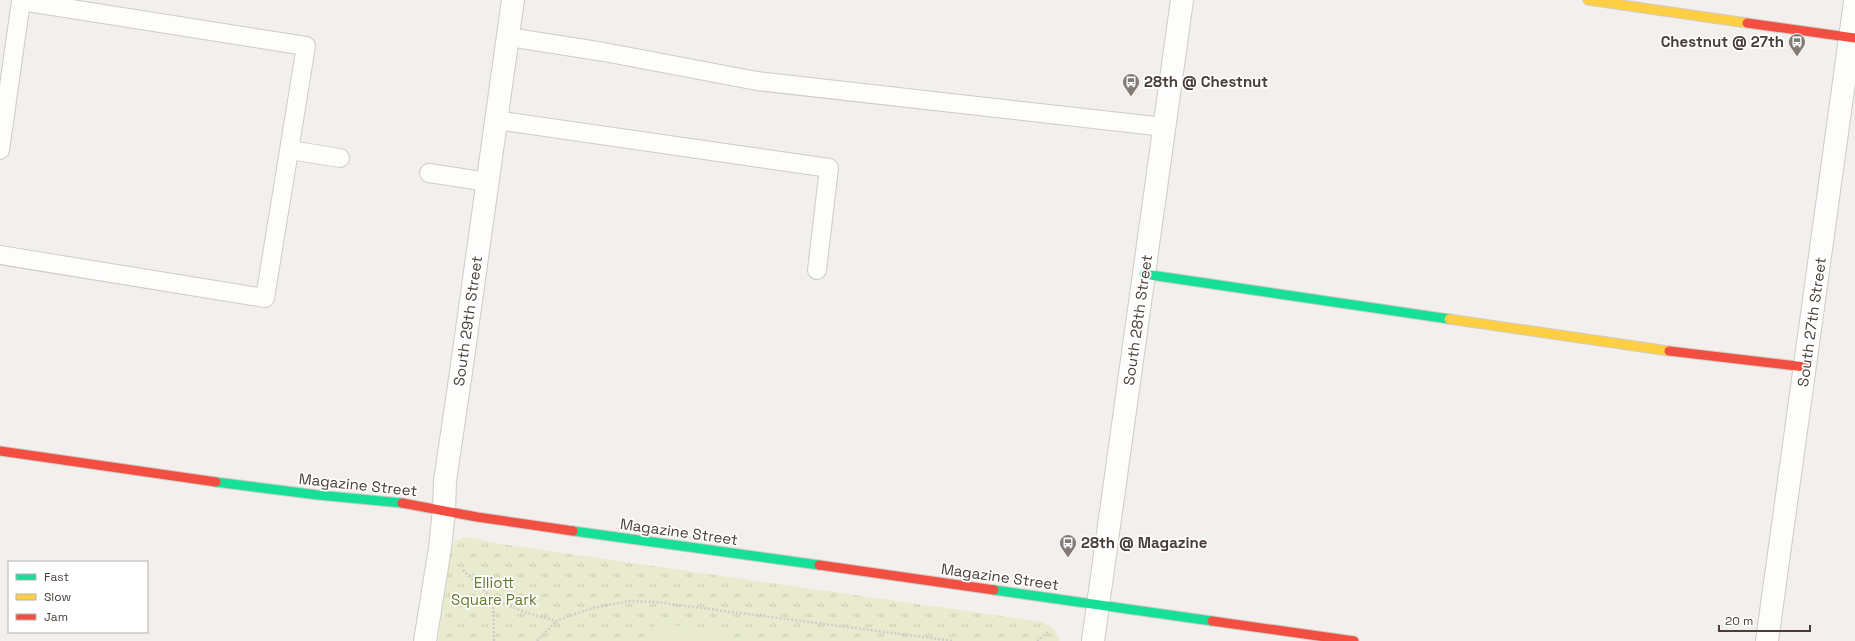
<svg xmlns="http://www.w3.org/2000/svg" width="1855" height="641" viewBox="0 0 1855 641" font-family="'Space Grotesk',sans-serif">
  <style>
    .grass { fill: url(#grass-tufts) }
    .pitch { fill: #e8ebcd }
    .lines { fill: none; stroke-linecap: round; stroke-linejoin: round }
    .lane-casing { stroke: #cecbc8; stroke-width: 20 }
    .street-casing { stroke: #cecbc8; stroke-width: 24 }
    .fast-casing { stroke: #d2cbc5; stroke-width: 11 }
    .slow-casing { stroke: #d2cbc5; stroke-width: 11 }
    .jam-casing { stroke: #d2cbc5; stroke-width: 11 }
    .path { stroke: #d2cdcb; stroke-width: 2.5; stroke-dasharray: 2 2; stroke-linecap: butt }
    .lane { stroke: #fdfdfc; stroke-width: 18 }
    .street { stroke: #fdfdfc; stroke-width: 22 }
    .fast { stroke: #16e098; stroke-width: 9 }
    .slow { stroke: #ffcf43; stroke-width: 9 }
    .jam { stroke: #f24e42; stroke-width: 9 }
    .labels { text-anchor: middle; stroke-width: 3.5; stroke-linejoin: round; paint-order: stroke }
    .poi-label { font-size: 15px; font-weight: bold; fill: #483d38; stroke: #fff; text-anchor: start }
    .street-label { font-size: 15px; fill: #483d38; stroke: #fff }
    .park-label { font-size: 15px; fill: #62792c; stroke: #fff }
  </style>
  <defs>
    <pattern id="grass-tufts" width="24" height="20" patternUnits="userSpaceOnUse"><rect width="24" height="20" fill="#e8ebcd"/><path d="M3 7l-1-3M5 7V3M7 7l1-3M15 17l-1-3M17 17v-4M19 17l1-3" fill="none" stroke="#c8cab1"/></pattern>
  </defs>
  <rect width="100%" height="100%" fill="#f2efec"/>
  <!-- grass -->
  <path class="grass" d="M465,537l36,7 541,78c9,4 16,9 17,19h-621l11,-89 5,-10z"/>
  <!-- pitch -->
  <path class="pitch" d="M656,621l91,20h-96z"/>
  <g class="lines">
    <defs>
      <path id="lane" d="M508,37l96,15 153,29 407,46
        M496,120l333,48 -12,102
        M0,150l21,-149 285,45 -41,252 -265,-43
        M290,150l50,8
        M429,173l59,9"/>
      <path id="street" d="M425,641l15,-93 4,-38 1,-29 16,-109 52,-372
        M1093,641l89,-641
        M1767,641l88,-639"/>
      <path id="fast" d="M1144,274l305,45
        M216,482l102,13 84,8
        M573,531l246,34
        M994,590l218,31"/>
      <path id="slow" d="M1588,0l159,23
        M1449,319l220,32"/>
      <path id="jam" d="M1747,23l108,15
        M1669,351l136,16
        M0,451l216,31
        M402,503l75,14 96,14
        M819,565l175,25
        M1212,621l142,20"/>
    </defs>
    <!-- lane casing -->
    <use href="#lane" class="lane-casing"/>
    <!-- street casing -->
    <use href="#street" class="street-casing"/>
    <!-- fast casing -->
    <use href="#fast" class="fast-casing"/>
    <!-- slow casing -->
    <use href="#slow" class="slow-casing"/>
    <!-- jam casing -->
    <use href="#jam" class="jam-casing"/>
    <!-- path -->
    <path class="path" d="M463,570l30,29 31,13 32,9 36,-13 38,-7 26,1 298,39
      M493,599l1,42
      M537,641l19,-20
      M1037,641l12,-10"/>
    <!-- lane -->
    <use href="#lane" class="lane"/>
    <!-- street -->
    <use href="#street" class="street"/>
    <!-- fast -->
    <use href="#fast" class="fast"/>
    <!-- slow -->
    <use href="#slow" class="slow"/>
    <!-- jam -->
    <use href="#jam" class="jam"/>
  </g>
  <!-- icons -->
  <defs>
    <symbol id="bus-pin" viewBox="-11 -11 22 30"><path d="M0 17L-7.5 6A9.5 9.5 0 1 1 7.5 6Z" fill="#847b77" stroke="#fff"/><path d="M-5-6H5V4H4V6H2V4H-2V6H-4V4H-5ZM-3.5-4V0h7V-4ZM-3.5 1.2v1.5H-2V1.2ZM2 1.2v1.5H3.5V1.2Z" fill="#fff"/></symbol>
  </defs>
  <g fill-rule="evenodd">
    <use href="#bus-pin" x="1787" y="32" width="20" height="27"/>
    <use href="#bus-pin" x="1121" y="72" width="20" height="27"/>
    <use href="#bus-pin" x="1058" y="533" width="20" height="27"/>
  </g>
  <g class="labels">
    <!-- poi labels -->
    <g class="poi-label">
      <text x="1784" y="47" text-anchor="end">Chestnut @ 27th</text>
      <text x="1144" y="87">28th @ Chestnut</text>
      <text x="1081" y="548">28th @ Magazine</text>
    </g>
    <!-- street labels -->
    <g class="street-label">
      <text transform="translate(1138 320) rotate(-82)" y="5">South 28th Street</text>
      <text transform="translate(468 321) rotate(-82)" y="5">South 29th Street</text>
      <text transform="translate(1812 322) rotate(-82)" y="5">South 27th Street</text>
      <text transform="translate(358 485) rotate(6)" y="5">Magazine Street</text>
      <text transform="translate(679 532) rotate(8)" y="5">Magazine Street</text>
      <text transform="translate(1000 577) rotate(8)" y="5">Magazine Street</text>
    </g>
    <!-- park labels -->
    <g class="park-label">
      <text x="494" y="588">Elliott<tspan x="494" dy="17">Square Park</tspan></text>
    </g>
  </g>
  <!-- legend -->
  <rect x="8" y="561" width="140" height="72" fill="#ffffff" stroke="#b6b1af"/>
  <rect x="16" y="574" width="20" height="6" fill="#16e098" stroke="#b6b1af"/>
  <text x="44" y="581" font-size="12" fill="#483d38">Fast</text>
  <rect x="16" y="594" width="20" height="6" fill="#ffcf43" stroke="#b6b1af"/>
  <text x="44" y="601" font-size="12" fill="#483d38">Slow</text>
  <rect x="16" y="614" width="20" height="6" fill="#f24e42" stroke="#b6b1af"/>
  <text x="44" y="621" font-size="12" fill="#483d38">Jam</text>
  <!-- scale -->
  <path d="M1719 625v6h91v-6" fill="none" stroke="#483d38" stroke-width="2"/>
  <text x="1725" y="625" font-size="12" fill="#483d38" stroke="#ffffff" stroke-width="3" paint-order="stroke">20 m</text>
</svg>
